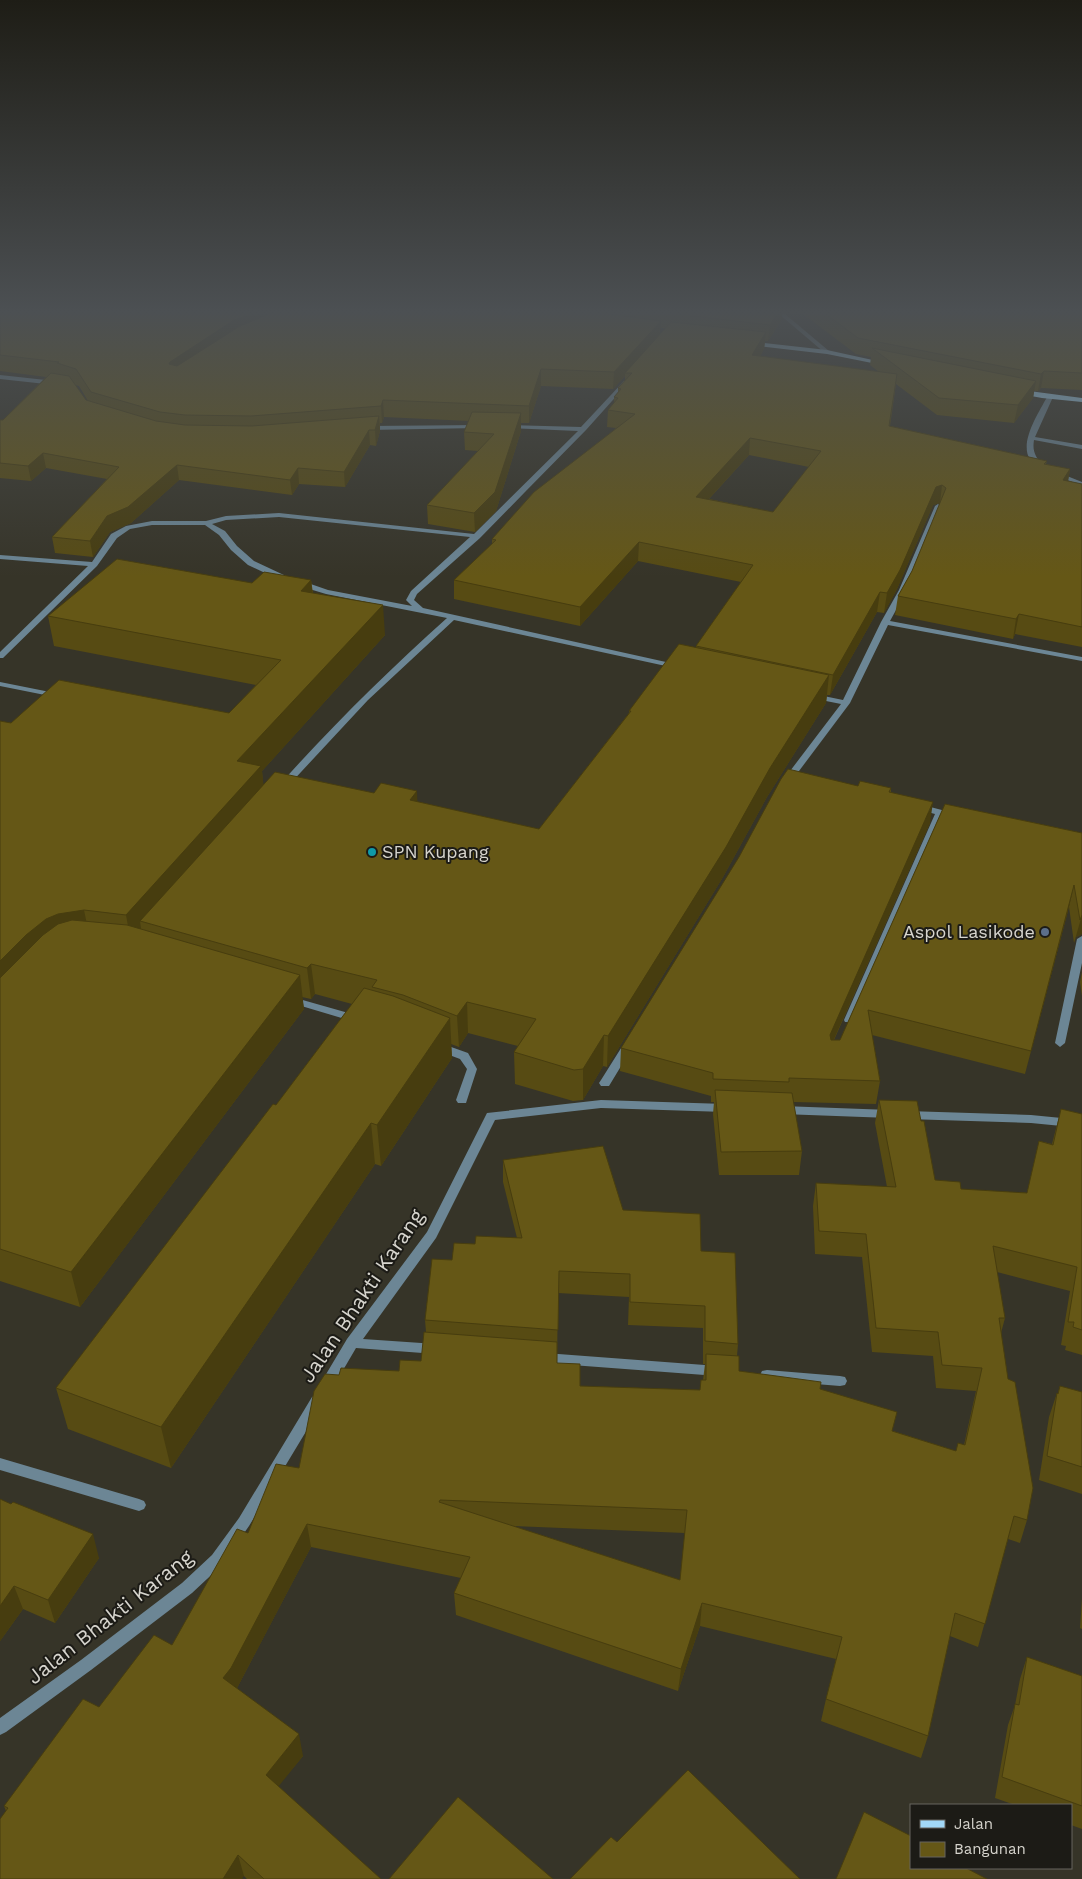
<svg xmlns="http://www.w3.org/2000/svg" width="1082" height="1879" viewBox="0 0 1082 1879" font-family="'Work Sans',sans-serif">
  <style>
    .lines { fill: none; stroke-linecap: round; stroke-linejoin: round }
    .service { fill: #6c8695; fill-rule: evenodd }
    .minor { fill: #6c8695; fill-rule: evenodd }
    .primary { fill: #a2d8f7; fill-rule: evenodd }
    .wall { fill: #574b13; fill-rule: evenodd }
    .shaded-wall { fill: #473d0f }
    .building { fill: #655716; stroke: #473d0f; fill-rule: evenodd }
    .culture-dot { fill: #0f9aa8; stroke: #1c1b16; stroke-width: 2 }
    .service-dot { fill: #5c6f8a; stroke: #1c1b16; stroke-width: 2 }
    .labels { text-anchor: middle; stroke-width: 4; stroke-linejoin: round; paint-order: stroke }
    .poi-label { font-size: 18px; fill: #d6d4cd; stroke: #1c1b16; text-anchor: start }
    .near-street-label { font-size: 21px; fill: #d6d4cd; stroke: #1c1b16 }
  </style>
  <rect width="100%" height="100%" fill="#363428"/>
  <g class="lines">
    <!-- service -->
    <path class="service" d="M0,682l55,11 4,2 -4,2 -55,-11z"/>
    <!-- minor -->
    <path class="minor" d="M779,314h6l44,37v2h-4z
      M0,375l55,6 3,2 -3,2 -55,-6z
      M624,381l5,1 -43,48 -61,62 -45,46 -63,56 -3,6 9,8 252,56 4,2 -1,2h-3l-221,-48 -86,80 -80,86h-6l-1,-2 1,-2c52,-58 107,-112 165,-164l-121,-24 -30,-9v-4h6l26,9 84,16 -6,-6 5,-9 59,-54 -191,-20 -53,3 -14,4 13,7 12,15 17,15 32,15v4h-6l-32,-15 -17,-15 -12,-15 -14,-10h-53l-22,4 -13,9 -20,28 -94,92h-3v-6l88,-86 -88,-7v-4l92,7 19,-28 15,-8 26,-5h54l20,-5 53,-3 195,21 104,-103 -70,-3 -2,-1v-2l75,2z
      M1050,395l3,2 -18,40 47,8v4l-48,-9c-2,12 2,17 9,26l-3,2c-29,-14 -3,-52 7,-71z
      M480,425v2l-2,1 -110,2 -3,-2 3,-2z
      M1057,472l25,10v4l-27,-11 -1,-1z
      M938,504l3,2 -34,84 -17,31 192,36v4l-194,-36 -38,78 -60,80h-6l-1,-2 1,-2 57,-75 -30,-6 -1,-2 4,-2 29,6 38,-78 18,-32 36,-84z
      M919,804l38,10 2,2 -5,3 -11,-3 -89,204 -1,2h-8l-1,-2 91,-206 -19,-5 -2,-2z
      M1082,936v27l-17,80 -5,4 -5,-4 22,-104z
      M292,997l67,19 1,2 -5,4 -67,-20 -1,-2 1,-2z
      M440,1043l28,10 9,16 -11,34h-8l-2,-3 11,-31 -7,-10 -24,-9 -1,-3 1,-3z
      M627,1044l4,1 1,3 -23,38h-8l-2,-3 2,-3 22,-35z
      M601,1100l124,4 4,1 2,3 -2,3 -4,1 -124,-4 -106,12 -59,118 -73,101 73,5 5,1 1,4 -1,4 -5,1 -80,-6 -24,41 -5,1 -5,-1 -2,-4 2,-4 25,-42 80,-107 60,-119z
      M782,1106l108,4 4,1 2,3 -2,3 -4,1 -108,-4 -4,-1 -2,-3 2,-3z
      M907,1111l124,4 51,5v8l-51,-5 -124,-4 -4,-1 -2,-3 2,-3z
      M545,1353l173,13 5,1 2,4 -2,4 -5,1 -173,-13 -5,-1 -1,-4 1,-4z
      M767,1370l73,6 5,1 2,4 -2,4 -5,1 -73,-6 -5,-1 -2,-4 2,-4z
      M317,1395l5,2 2,4 -2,4 -73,121 -27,39 -30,28 -101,77 -85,62 -6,3v-17l81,-58 101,-77 30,-28 27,-37 73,-121z
      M0,1458l139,41 5,2 2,4 -2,4 -5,2 -139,-41z"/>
    <!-- primary -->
    <path class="primary" d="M746,341l81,9 64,14 -4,2 -60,-12 -78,-9h-3z
      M1014,389l68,9v4l-40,-4 -28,-5z"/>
  </g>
  <!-- wall -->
  <path class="wall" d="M0,314h782v5l-14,22h-3l-1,8 -4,7 119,16 -9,-7 1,-8 -15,-3 -53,-40h279v76l-41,-2 -3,3h-4l-1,7 -19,25 -77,-8 -41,-31 -6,42 157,35 -1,3 24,5 -2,12 14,3v163l-67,-13 -2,5 -118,-24 3,-19 14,-25 28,-68 -7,2 -36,84 -13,24 -7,-1 -47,83h-3l-1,8 -59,94 -44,80 -116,190 -4,-1 -20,34 -10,1 -58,-17 -1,-32 4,-6 -50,-13 -9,14 -8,-3 1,14 -71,108 -6,-2 -204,304 -103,-39 -12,-41 220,-283 76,-101 -37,-10 -4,5 -9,-2 2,12 -224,298 -80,-26v-560l11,2 218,-10 27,-28 -202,-39 -6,-30 204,-33 59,-3 2,13 72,42 -123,136 1,13 154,18 122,27 90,-116v-2l67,-64v-1l45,-64 -103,-21 -58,65 -126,-27v-19l38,-36v-5l124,-111 -9,-1 1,-17 6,-7v-6l4,-5v-4l7,-7v-5l-12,13 -72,-3 -12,37h-8v8l-25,80 -21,21 -47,-8 -1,-19 51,-54 -13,-1 -1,-18 5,-11 -85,-4 -2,6h-2v8l-4,15 -6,-1 -25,42 -46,-3 -7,11 -113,-15 -48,43 -21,9 -17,25 -38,-4 -3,-16 55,-58 -61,-11 -15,13 -31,-3v-58h3l43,-43 -46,-6zM660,328h5l-5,6zM75,385l4,1 9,15 -2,-1zM749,455l60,12 -36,45 -64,-13z
    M858,786l33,2v4l39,31 -96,217h6l105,-236 137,29v101l-6,3 -2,6 -5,-36 -44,167 -153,-39 8,46 -4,23 -83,-2 9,49 -3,24h-80l-6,-61 1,-12h-3v-6l-91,-25 1,-23z
    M1082,972v24l-2,-14z
    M879,1100l42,21 14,59 26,9 66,4 12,-52 13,3 9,-35 21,5v241l-17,-5 1,-4 -5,-1 9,-54 -73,-19 8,46 -4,15 26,187 -7,23 -12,-4 -30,108 -28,-11 -22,100 -7,22 -100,-37 5,-22 10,-40 -136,-33 -22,65 -222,-76 -2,-22 7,-15 -150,-31 -74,141 66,68 -25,30 103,93h-134l-3,-3 -238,-65 -2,-5 95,-99 73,-62 76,-112 51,-65 40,-93 60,-4 22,-10 5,-29 -1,-12 27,-60 23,-16 42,-6 -14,-56v-22l120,50 78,41 37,93 -1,12 2,15 81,18 73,42 63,20 8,-6 12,-54 -40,-3 -3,-32 -61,-4 -10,-95 -47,-3 -2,-48 3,-23 71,4 -12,-64zM558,1293l71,4 -1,28 75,3v36h2l-2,16 -3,10 -120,-4 -23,-23zM513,1526l172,7 -5,47z
    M1060,1386l22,6v102l-43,-14 10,-63 8,-24h1z
    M0,1499l99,59 -44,65 -32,-14 -23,32z
    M1082,1598v31l-2,-1z
    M1027,1657l55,19v153l-11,-4v-20h-56l-20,-7 13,-73 7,-20 5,-26z"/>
  <!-- shaded-wall -->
  <path class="shaded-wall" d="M252,314h43l-123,64 -3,-14 1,-2 64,-42z
    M777,314h5v5l-14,22 2,-16z
    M661,321l-1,16 -35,36v3l-12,13 1,-17z
    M766,332l-2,17 -13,23 1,-17z
    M541,369v17l-12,37v-17z
    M1044,371l-3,17 -3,3 3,-17z
    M1036,381l-3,17 -19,25 4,-18z
    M383,400l1,17 -2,6 -1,-17z
    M521,413v18l-25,80 -21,21 -1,-19z
    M379,416l1,15 -4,15 -1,-16z
    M369,430l1,15 -25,42 -1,-15z
    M750,438l-1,17 -55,60 2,-18z
    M43,453l3,15 -15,13 -3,-15z
    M177,465l2,15 -48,43 -21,9 -17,25 -3,-16 17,-25z
    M298,468l1,16 -7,11 -2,-15z
    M1070,469l-3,18 -4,-7z
    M942,485l-2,18 -7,2 -36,84 -13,24 3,-20 49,-106z
    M639,542l-1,19 -58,65v-19z
    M311,580l3,29 -13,-18z
    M880,592l-3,20 -47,83 3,-20z
    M383,605l2,30 -123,136 3,27 -125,123 2,15 -10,12 -6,-33 111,-154z
    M1019,614l-4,20 -2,5 3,-20z
    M829,675l-3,28 -59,94 -44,80 -116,190 1,-31 162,-268z
    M417,791l1,29 -8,-20z
    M933,802l-3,21 -104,234 4,-22z
    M1074,885l-5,22 -44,167 6,-23z
    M84,910l7,34 -91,60v-43l26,-26 20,-16 12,-5z
    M1082,915v19l-6,3 -2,6z
    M311,964l4,30 -4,5 -4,-31z
    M300,975l4,34 -224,298 -9,-35z
    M467,1002l1,31 -9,14 -2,-31z
    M450,1018l2,40 -71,108 -4,-41z
    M604,1035l-1,31 -20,34v-31z
    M371,1123l4,41 -204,304 -10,-41z
    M307,1524l4,23 -75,143 -13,-12z
    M93,1534l6,24 -44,65 -7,-23z
    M14,1586l9,23 -23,32v-35z
    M702,1603l-2,23 -22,65 3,-22z
    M299,1734l4,22 -33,41 -4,-22z
    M238,1855l6,21 -2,3h-19z"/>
  <!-- building -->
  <path class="building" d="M0,314h252l-18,6 -64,42 -1,2 8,2 63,-40 29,-12h340l52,7 -47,51 -73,-3 -12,37 -146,-6 -2,6 -130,10 -66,-1 -25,-3 -69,-20 -15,-23 -19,-6 2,-1 -59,-7z
    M676,314h101l-7,11z
    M826,314h256v59l-38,-2 -3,3 -183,-36z
    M671,322l95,10 -14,23 145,19 -8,52 158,35 -3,3 26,5 -7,11 19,4v143l-63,-13 -3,5 -118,-23 14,-25 34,-83 -4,-3 -6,2 -36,83 -13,23 -7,-1 -47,83 -137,-29 57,-81 -114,-23 -59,65 -126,-27 42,-40 -4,-1 42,-47 101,-78 -27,-4 10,-12 -4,-1 7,-8 -3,-1 14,-15h-7zM750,438l71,13 -48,61 -77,-15z
    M872,348l164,33 -18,24 -79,-7z
    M51,373l18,3 17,24 70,21 29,4 67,1 127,-10 -4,14h-6l-25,42 -46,-4 -8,12 -113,-15 -49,42 -21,9 -17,25 -38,-4 67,-70 -76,-14 -15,13 -28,-3v-43h3z
    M472,412l49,1 -26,79 -21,21 -47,-8 67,-71 -30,-2z
    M117,559l135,24 12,-11 47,8 -10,11 82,14 -146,156 24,5 -135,149 -42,-5 -26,4 -12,5 -20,16 -26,26v-240l11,2 48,-43 170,33 52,-53 -233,-44z
    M679,644l150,31 -59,93 -44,79 -118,189 -4,-1 -21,34 -9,1 -60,-18 22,-33 -69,-17 -10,14 -54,-21 -31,-8 5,-7 -66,-16 -4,4 -167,-47 135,-149 99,21 7,-10 36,8 -7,9 129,29 92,-118h-2z
    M788,769l70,17 2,-5 31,7 -2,4 44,10 -103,233 1,5h9l105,-236 137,29v82l-2,5 -6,-35 -43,166 -163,-41 12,71 -91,-3v4l-76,-3v-6l-92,-25 118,-191 42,-78z
    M72,920l55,5 173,50 -229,297 -71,-23v-271l43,-43 15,-11z
    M364,988l29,8 57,22 -73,107 -6,-2 -210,304 -105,-39 217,-284 3,1z
    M715,1090l77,3 10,58 -81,1z
    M879,1100l38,1 4,20h3l11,59 25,2 1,7 66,4 12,-52 14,4 8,-36 21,5v216l-9,-3 1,-5h-6l9,-55 -84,-21 12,72h-6l9,61 7,3 18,106 -6,32 -13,-4 -29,108 -30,-11 -27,123 -102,-37 16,-62 -140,-34 -21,66 -227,-76 16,-36 -163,-33 -76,144 -8,10 76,56 -33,41 115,104h-117l-26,-24 -15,24h-223v-60l8,-11 -4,-2 79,-107 16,8 55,-72 18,10 65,-116 11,4 28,-69 23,4 15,-77 11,-17 14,1 2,-7 58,3 1,-11 21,1 3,-29 133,10v21l23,1v22l120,4 1,-10h5v-26l33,2v15l82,11 -1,7 77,23 -5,19 64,20 2,-8 7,2 17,-77 -40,-3 -4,-33 -62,-4 -10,-94 -47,-3 -3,-48 80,4zM440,1500l247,10 -7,70 -241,-78z
    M603,1146l20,64 77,4 1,37 34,2 3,91 -33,-3v-35l-75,-4v-28l-71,-3 -1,59 -133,-10 7,-61 20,1 2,-17 21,1 1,-8 46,2 -19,-78z
    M1060,1386l22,6v75l-35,-11 10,-63 1,1z
    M0,1499l11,5 2,-2 80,32 -45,66 -34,-14 -14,20z
    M1027,1657l55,19v130l-80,-29 13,-73 4,1z
    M688,1770l112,109h-230l41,-42 6,5z
    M458,1797l95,82h-164z
    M864,1812l47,24v32h55l21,11h-151z"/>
  <!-- sky -->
  <linearGradient id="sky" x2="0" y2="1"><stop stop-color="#1e1d16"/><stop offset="0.54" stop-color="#4c5053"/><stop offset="1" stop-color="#4c5053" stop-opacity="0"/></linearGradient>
  <rect width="1082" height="577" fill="url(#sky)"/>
  <!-- markers -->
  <circle class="culture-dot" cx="372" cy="852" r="5"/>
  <circle class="service-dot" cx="1045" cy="932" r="5"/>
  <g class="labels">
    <!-- poi labels -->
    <g class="poi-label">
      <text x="382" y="858">SPN Kupang</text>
      <text x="1035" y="938" text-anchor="end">Aspol Lasikode</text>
    </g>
    <!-- near-street labels -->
    <g class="near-street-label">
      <text transform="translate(362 1296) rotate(-56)" y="7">Jalan Bhakti Karang</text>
      <text transform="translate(110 1617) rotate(-38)" y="7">Jalan Bhakti Karang</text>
    </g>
  </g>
  <!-- legend -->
  <rect x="910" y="1804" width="162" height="65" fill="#1c1b16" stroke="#66655f"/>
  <rect x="920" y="1820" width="25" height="8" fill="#a2d8f7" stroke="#66655f"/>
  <text x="954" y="1829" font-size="15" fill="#d6d4cd">Jalan</text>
  <rect x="920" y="1842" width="25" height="15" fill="#655716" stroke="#66655f"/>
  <text x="954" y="1854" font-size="15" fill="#d6d4cd">Bangunan</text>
</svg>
